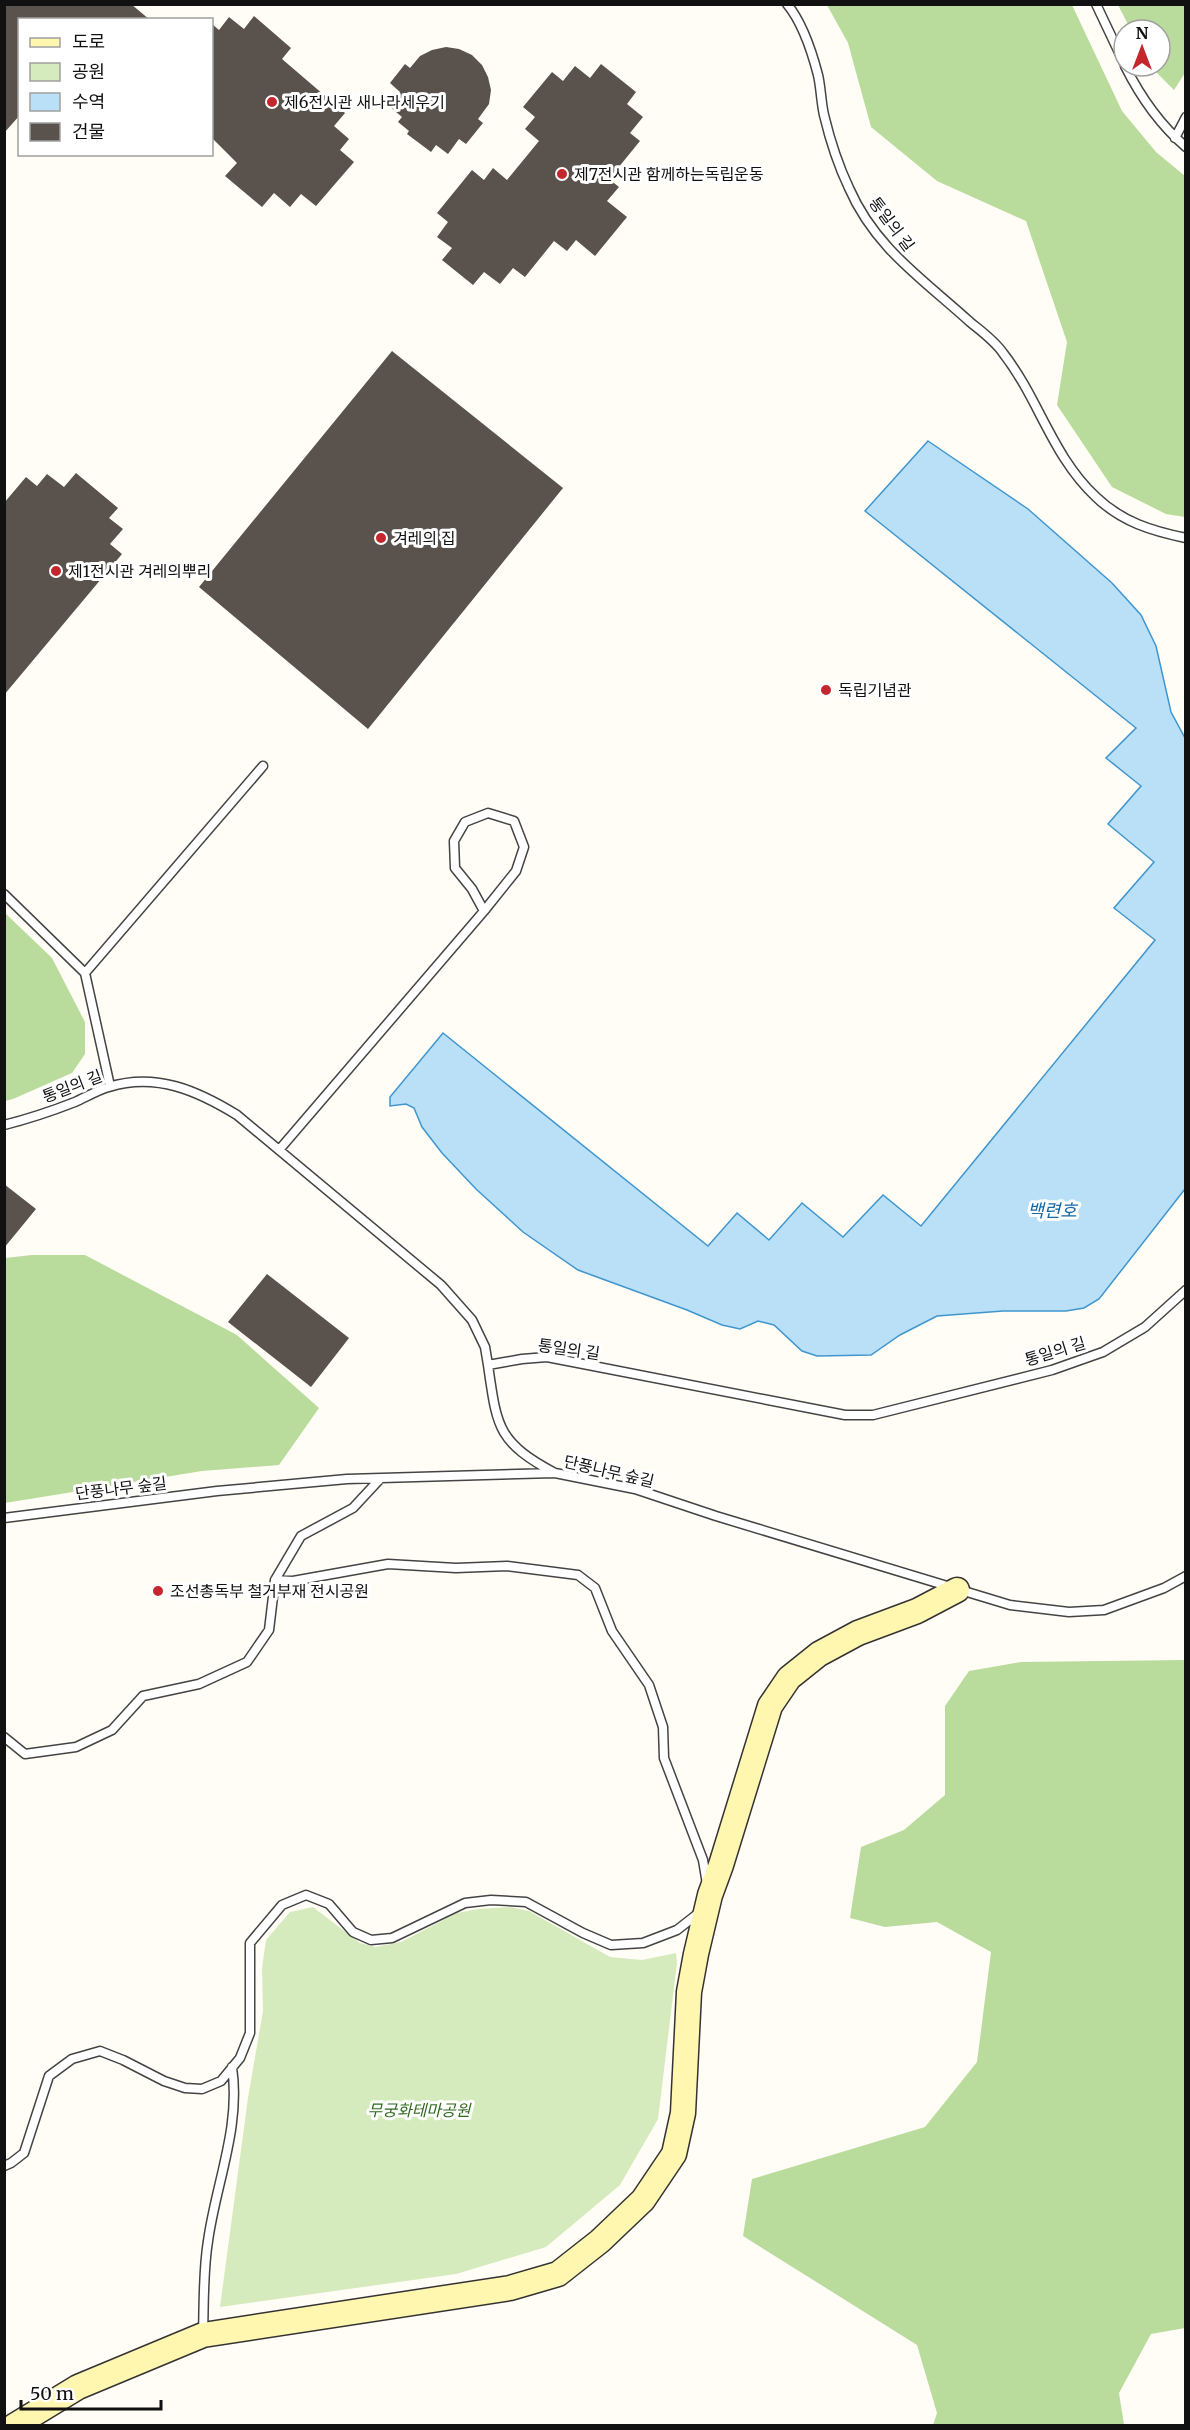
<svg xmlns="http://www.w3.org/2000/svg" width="1190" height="2430" viewBox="0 0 1190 2430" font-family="Merriweather,'Noto Sans KR',serif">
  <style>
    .green { fill: #d5ebbd }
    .forest { fill: #b9dc9c }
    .water { fill: #b9e0f7; stroke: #3f96cf; stroke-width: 1.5 }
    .building { fill: #5a524d }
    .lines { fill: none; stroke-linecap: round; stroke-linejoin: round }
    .lane-casing { stroke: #444; stroke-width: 11 }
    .secondary-casing { stroke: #333; stroke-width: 27 }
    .lane { stroke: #fff; stroke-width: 8 }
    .secondary { stroke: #fff6b0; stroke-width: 24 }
    .poi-dot { fill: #c4262e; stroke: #fff; stroke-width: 2 }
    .labels { text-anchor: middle; stroke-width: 6; stroke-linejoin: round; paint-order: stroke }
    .poi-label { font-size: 16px; fill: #111; stroke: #fff; text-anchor: start }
    .street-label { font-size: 16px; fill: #111; stroke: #fff }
    .park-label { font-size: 16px; font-style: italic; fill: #2f6b1f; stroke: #fff }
    .water-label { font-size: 18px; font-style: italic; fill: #1768a6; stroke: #fff }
  </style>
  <rect width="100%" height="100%" fill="#fffdf5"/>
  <!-- green -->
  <path class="green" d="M313,1907l47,36 15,4 26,-5 56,-29 21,-4 32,-2 19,4 81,46 32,3 34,-7 1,10 -19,156 -38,66 -74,62 -90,27 -236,33 28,-209 15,-87 -1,-43 4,-28 24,-28z"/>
  <!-- forest -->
  <path class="forest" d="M827,5h245l50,106 34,41 29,24v341l-19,-3 -54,-27 -55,-82 10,-63 -41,-121 -89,-40 -66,-54 -23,-84z
    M1118,5h67v68l-11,17 -24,-24h10v-36h-29z
    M4,912l48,46 33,64v32l-13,19 -59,26 -8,2z
    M32,1255h53l152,80 82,73 -40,57 -77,6 -197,32v-245z
    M1185,1660v668l-34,6 -32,59 5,32h-191l4,-12 -20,-68 -174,-109 9,-57 173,-52 52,-65 14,-110 -54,-30 -52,5 -35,-9 11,-71 43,-17 41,-35v-89l24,-35 52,-9z"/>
  <!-- water -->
  <path class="water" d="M928,441l100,68 84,74 29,32 15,31 15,66 14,26v451l-86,110 -15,9 -18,3h-63l-66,5 -37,19 -29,20 -54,1 -15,-5 -28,-26 -16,-4 -18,8 -18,-4 -35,-15 -109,-40 -55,-38 -47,-43 -34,-36 -20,-26 -8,-19 -8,-4 -16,2v-9l53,-64 265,213 29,-33 32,27 33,-37 41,34 40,-42 38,31 234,-286 -41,-32 40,-46 -46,-38 33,-38 -35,-28 30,-30 -271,-217z"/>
  <!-- building -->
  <path class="building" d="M4,4h127l19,16h-130v95l-16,18z
    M254,16l37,32 -9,11 63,54 -11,13 15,13 -9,11 14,12 -38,44 -15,-12 -11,13 -16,-14 -12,14 -37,-31 12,-13 -25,-25v-114l7,6 10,-13 15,12z
    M446,47l13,2 13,6 10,10 6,12 3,13 -2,14 -11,15 5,4 -17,21 -7,-5 -11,15 -12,-9 -5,7 -24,-18 2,-3 -11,-9 4,-5 -13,-11 11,-14 -10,-9 15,-19 5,4 10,-12 12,-6z
    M601,64l35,28 -9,12 16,13 -13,16 10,8 -31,38 10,8 -12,14 20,16 -32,39 -19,-16 -9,11 -13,-10 -29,36 -12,-9 -13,16 -16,-12 -11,13 -31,-25 10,-12 -15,-11 11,-15 -11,-9 35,-43 12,10 9,-12 14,12 32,-39 -14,-12 10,-12 -12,-10 29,-35 11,9 12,-15 15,12z
    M392,351l171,137 -195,241 -169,-142z
    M76,473l42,35 -9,10 14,11 -13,15 12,10 -118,141v-192l22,-26 11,9 10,-12 17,13z
    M4,1184l32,25 -32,39z
    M267,1274l82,64 -38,49 -83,-65z"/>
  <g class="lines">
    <defs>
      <path id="lane" d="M787,4c15,18 25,48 31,71 3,13 3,27 6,40 6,25 14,50 25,73 26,60 75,92 121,134 11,9 25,19 33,31 36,46 49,103 93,144 26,25 56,34 90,41
        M1096,4l28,59
        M1125,66c16,32 34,58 61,81
        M1175,138l11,-21
        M4,894l81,79 25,113
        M85,973l178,-207
        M4,1125c24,-6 48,-14 71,-23 11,-5 23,-12 34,-15 47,-15 89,4 128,28l204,170 31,35 13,27 3,18 34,-6 25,-2 298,58h28l179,-45 51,-18 42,-25 41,-37
        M279,1150l205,-239 32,-40 8,-24 -10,-26 -26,-8 -23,9 -11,19 1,27 17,21 12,22
        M488,1365c9,62 9,77 67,108
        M4,1518l213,-27 130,-12 208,-6 80,16 81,27 294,89 59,7 35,-2 60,-22 22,-12
        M275,1580l18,1 95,-17 68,4 51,-2 71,9 17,13 17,43 37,54 14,42 1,31 39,102 4,24
        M4,1737l21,17 51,-7 36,-17 31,-34 56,-12 48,-22 22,-32 6,-50 26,-44 52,-28 26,-28
        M4,2166l7,-3 13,-10 25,-77 23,-17 28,-8 23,9 41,21 21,7 17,1 19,-8 19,-23 10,-25v-90l32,-38 24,-10 23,9 24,28 18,8 21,-2 73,-35 26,-3 35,2 57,31 28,12 32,-2 34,-13 23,-18
        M203,2334c1,-31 0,-63 5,-93 8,-58 33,-114 24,-174"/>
      <path id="secondary" d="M14,2426l64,-39 125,-52 307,-47 48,-14 42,-33 43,-41 31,-46 9,-41 6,-121 7,-38 14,-59 11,-30 49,-159 19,-28 30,-24 39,-21 59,-22 40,-21"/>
    </defs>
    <!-- lane casing -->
    <use href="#lane" class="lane-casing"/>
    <!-- secondary casing -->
    <use href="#secondary" class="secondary-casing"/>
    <!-- lane -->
    <use href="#lane" class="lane"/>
    <!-- secondary -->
    <use href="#secondary" class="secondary"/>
  </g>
  <!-- markers -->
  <g class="poi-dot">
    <circle cx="272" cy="102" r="6"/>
    <circle cx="562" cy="174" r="6"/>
    <circle cx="381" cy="538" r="6"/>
    <circle cx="56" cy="571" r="6"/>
    <circle cx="826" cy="690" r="6"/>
    <circle cx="158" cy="1591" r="6"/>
  </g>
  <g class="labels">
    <!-- poi labels -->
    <g class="poi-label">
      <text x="284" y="108">제6전시관 새나라세우기</text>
      <text x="574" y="180">제7전시관 함께하는독립운동</text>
      <text x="393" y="544">겨레의 집</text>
      <text x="68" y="577">제1전시관 겨레의뿌리</text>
      <text x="838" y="696">독립기념관</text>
      <text x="170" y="1597">조선총독부 철거부재 전시공원</text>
    </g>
    <!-- street labels -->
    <g class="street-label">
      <text transform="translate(892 224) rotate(53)" y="6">통일의 길</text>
      <text transform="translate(72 1086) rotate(-21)" y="6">통일의 길</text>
      <text transform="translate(569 1349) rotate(8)" y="6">통일의 길</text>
      <text transform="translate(1055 1351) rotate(-17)" y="6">통일의 길</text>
      <text transform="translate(609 1471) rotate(13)" y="6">단풍나무 숲길</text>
      <text transform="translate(121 1488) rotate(-7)" y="6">단풍나무 숲길</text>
    </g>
    <!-- park labels -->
    <g class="park-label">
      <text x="419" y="2116">무궁화테마공원</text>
    </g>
    <!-- water labels -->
    <g class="water-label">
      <text x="1052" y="1217">백련호</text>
    </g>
  </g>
  <!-- border -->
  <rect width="1190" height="2430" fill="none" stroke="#111111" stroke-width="12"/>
  <!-- legend -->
  <rect x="18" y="18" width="195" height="138" fill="#ffffff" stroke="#a0a0a0" stroke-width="1.5"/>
  <rect x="30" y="38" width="30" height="9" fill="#fff6b0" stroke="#a0a0a0" stroke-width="1.5"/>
  <text x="72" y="48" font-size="18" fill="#111111">도로</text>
  <rect x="30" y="63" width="30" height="18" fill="#d5ebbd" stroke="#a0a0a0" stroke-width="1.5"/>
  <text x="72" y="78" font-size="18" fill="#111111">공원</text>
  <rect x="30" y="93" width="30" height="18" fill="#b9e0f7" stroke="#a0a0a0" stroke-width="1.5"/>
  <text x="72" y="108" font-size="18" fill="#111111">수역</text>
  <rect x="30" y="123" width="30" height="18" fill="#5a524d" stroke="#a0a0a0" stroke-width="1.5"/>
  <text x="72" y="138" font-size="18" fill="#111111">건물</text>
  <!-- north arrow -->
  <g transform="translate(1142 48)"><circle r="28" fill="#ffffff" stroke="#a0a0a0" stroke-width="1.5"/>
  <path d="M0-4.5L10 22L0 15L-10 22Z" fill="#c4262e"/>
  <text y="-9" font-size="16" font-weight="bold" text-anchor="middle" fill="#111111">N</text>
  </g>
  <!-- scale -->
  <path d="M21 2400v9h140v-9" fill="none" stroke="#111111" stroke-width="3"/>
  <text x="30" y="2400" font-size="18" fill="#111111" stroke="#ffffff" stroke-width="4.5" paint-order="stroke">50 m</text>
</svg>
